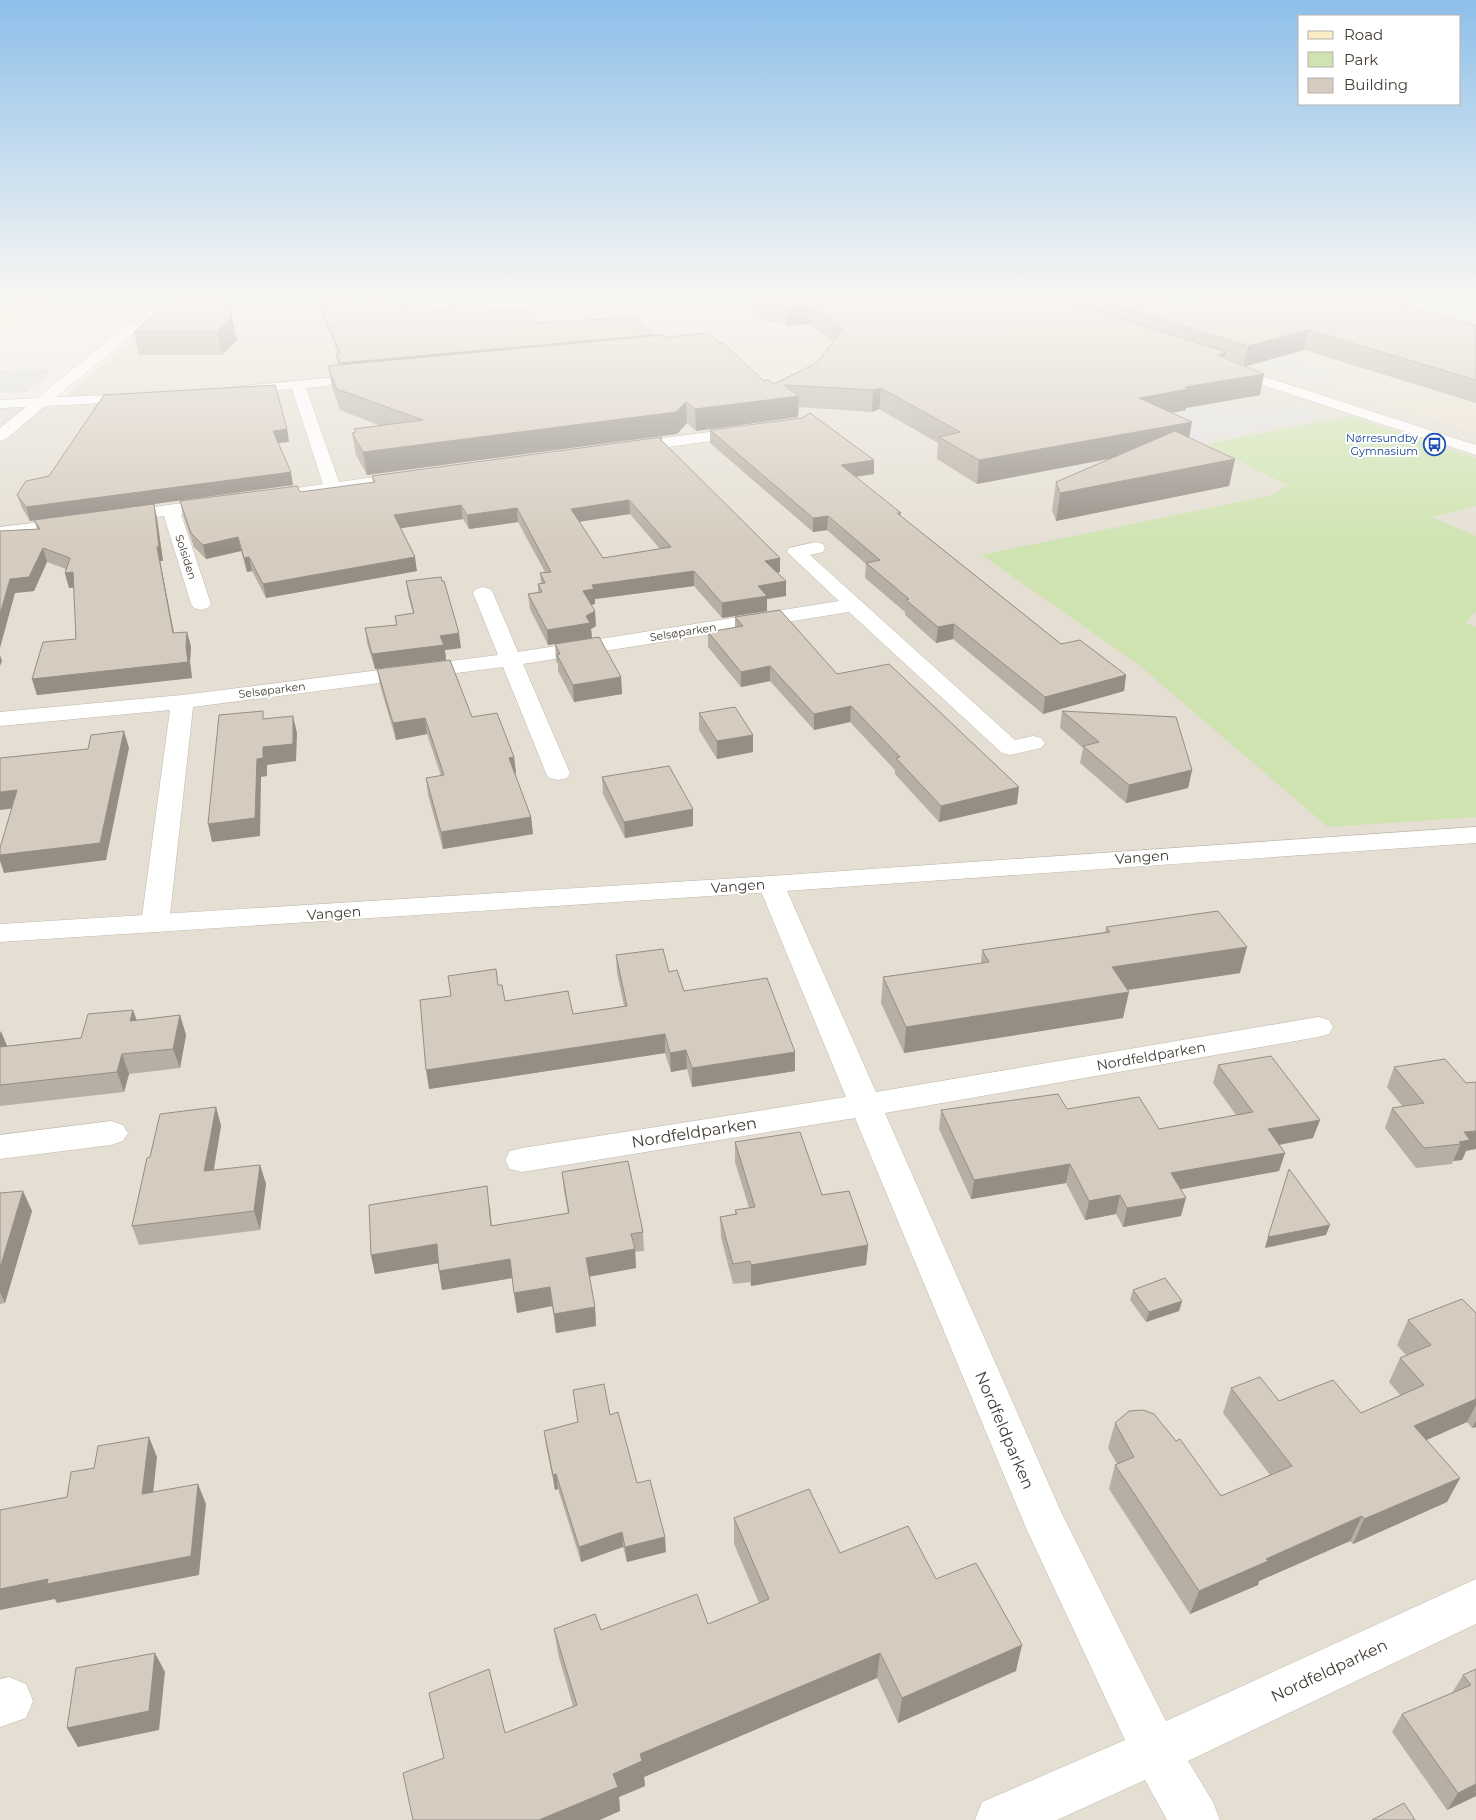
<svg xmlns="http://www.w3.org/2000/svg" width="1476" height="1820" viewBox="0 0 1476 1820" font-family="Montserrat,sans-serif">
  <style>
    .residential { fill: #e5dfd3 }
    .industrial { fill: #e3dfda }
    .education { fill: #eae1d0 }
    .green { fill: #cee3b0 }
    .parking { fill: #e2e0dd }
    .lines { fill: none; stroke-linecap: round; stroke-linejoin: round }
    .minor-casing { stroke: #bfb7ab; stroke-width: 1 }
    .tertiary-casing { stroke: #bfb7ab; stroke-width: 1 }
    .secondary-casing { stroke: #cebe97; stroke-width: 1 }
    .minor { fill: #fff; fill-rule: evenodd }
    .tertiary { fill: #fff; fill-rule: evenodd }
    .secondary { fill: #fbecc6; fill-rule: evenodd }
    .wall { fill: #b7afa3; fill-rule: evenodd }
    .shaded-wall { fill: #958e85 }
    .building { fill: #d5cbbe; stroke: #958e85; fill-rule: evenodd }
    .labels { text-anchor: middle; stroke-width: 4; stroke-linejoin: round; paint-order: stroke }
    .far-transit-label { font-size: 11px; fill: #164399; stroke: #fff; text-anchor: end }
    .far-street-label { font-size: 11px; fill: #433d35; stroke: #fff }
    .street-label { font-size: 14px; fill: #433d35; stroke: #fff }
    .near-street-label { font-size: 16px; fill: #433d35; stroke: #fff }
  </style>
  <rect width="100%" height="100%" fill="#f1ede5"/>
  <!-- residential -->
  <path class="residential" d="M56,295h1420v1525h-1476v-1369l179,-149 -135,1z"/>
  <!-- industrial -->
  <path class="industrial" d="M52,407l-52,44v-43z"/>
  <!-- education -->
  <path class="education" d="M1428,295h48v137l-159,-48 -116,-37z"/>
  <!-- green -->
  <path class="green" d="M200,295h388l9,10 -400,-1z
    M1350,416l126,42v48l-44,11 44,19v75l-11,12 11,4v190l-148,10 -189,-162 -157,-110 290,-60 15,-10 -81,-41z"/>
  <!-- parking -->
  <path class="parking" d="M1428,295h48v23l-40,10 -78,-18z
    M1201,347l76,2 25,7 -8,3 48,15 -10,3 6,2 -21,5z
    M53,369l-26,23 -27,1v-23z
    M1190,394l39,17 24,-4 11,5 37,-7 31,11 -129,25 -24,-2 -22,-23 26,-5z"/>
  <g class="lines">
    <defs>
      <path id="minor" d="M728,295h63c-7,8 -56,7 -63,0z
        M133,323l6,4 -1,3 -82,67 82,-3 5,1 2,3 -2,3 -98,5 -39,33 -6,2v-13l26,-21 -26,1v-8l37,-2 91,-74z
        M1228,365l248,80v10l-253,-83 -2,-3z
        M367,374l5,1 2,3 -2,3 -66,7 33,94 71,-10 6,1 2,4 -2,4 -139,20 -6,-1 -3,-4 3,-4 52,-8 -31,-95 -54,5 -5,-1 -2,-3 2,-3z
        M747,427l6,2 2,3 -2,3 -127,18 -6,-2 -2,-3 2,-3 6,-2z
        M219,498l6,1 3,4 -3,4 -44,7 30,90 -3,4 -7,2 -7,-2 -3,-4 -27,-88 -46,6 -6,-1 -3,-4 3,-4 6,-1z
        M73,518l6,1 3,4 -3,4 -79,10v-10z
        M816,542l7,2 2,4 -2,4 -13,3 205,185 18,-4 8,2 4,5 -4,5 -31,7 -8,-2 -153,-141 -326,52 47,109 -3,5 -9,2 -9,-2 -3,-5 -43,-106 -310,40 -24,217 -4,6 -10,2 -10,-2 -4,-6 29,-214 -170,16v-14l182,-17 316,-40 -25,-62 3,-4 7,-2 7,2 3,4 25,59 321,-51 -52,-49 2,-4z
        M771,876l9,2 4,6 92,208 442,-75 11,3 4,7 -4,7 -11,3 -433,76 177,401 104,207 310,-142v45l-288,137 25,41 7,18h-53l-22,-40 -88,40h-82l7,-18 143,-62 -99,-212 -171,-410 -333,54 -12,-3 -5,-9 5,-9 12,-3 324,-51 -88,-213 4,-6z
        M111,1121l12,4 5,8 -5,8 -12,4 -111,14v-24z
        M9,1677l17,7 7,17 -7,17 -26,9v-48z"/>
      <path id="tertiary" d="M1476,827v16l-705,49 -771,50v-18l771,-48z"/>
      <path id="secondary" d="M34,295h14l-43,32 -5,1v-10z"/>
    </defs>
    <!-- minor casing -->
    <use href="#minor" class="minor-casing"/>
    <!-- tertiary casing -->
    <use href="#tertiary" class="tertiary-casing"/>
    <!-- secondary casing -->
    <use href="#secondary" class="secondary-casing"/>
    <!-- minor -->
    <use href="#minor" class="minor"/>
    <!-- tertiary -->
    <use href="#tertiary" class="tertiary"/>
    <!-- secondary -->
    <use href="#secondary" class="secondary"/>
  </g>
  <!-- wall -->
  <path class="wall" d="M178,295l59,45 -15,15h-83l-5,-23z
    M741,295h678l-30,7 87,23v78l-172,-53 -59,16 19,8 -4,21 -74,13v2l-14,3 17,25 46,21 -6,27 -173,35 -4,-11 4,-28 55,-24 -134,26 -40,-25 1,-16 -59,-34 -7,3 -73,-5 -1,10 -102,14 -9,-8 -10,11 -310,41 -11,-20 -4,-22 3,-1 -1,-3 27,-3 -41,-16 -8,-23 -4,-21 10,-1 -2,-12h2l-19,-45 -2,-9 92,15h53l191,22 13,3 54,4 44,38 10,3 43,-21 16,-21 -24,-18 -22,2 -6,-4h-15l-25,-21z
    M287,429l2,13 -11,1 15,42 -139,19 3,14 6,43h-3l14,72 13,-1 4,15 -1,15 2,16 -155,17 -5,-16 44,-40 -2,-52 -5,1 -4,-15 1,-4 -19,-7 -13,29 -19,2 -15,-62 37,-2 -3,-9 -4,1 -8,-13 -5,-13z
    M710,430l164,44 -19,3 46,36v3l160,128 65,31 -2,16 -81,23 -90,-75 -17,4 -31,-28v-3l-40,-34 1,-14 -39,-34 -14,2 -103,-89z
    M662,437v4l118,131 -3,1 9,23 -19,3v12l-45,7 -28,-32 -99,13v5l-4,1 5,21 -5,3 1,9 29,39 1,17 -48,8 -16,-31v-7l-2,-3 -1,-17 -7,1 -18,-36 -2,-15 10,-2v-8l3,-1 -1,-10 5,-1 -27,-50 -49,7 -6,-10 -62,9 16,43 -151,27 -14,-27 -5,1 -6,-21 -35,8 -12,-12 -11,-32 -3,-14 120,-9 73,-9 -1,-7zM630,514l30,35 -57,9 -24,-37z
    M406,581l55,67 -16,2 1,10 -71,9 -8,-26 -2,-15 31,-3 -1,-9 18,-3 -5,-18z
    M735,617l102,57 180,130 -78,18 -44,-48v-4l-45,-48 -36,8 -44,-49 -29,6 -33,-40v-15l27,-4z
    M377,669l95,48 42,40 2,16 -1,1 16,43 2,17 -90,15 -15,-54 -2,-17 15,-2 -14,-42 -31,6 -16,-55z
    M1062,711l130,59 -4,18 -62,15 -46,-40 3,-15 -23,-20z
    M699,713l54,22v17l-36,7 -18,-29z
    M602,777l91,49 -68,12 -22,-44z
    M1106,927l134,46 -113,17 -4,28 -219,35 -23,-50 2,-26 98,-14 1,-13 123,-18z
    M616,955l53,17 15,19 111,80 -103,16 -5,-18 -16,3 -6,-19 -236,36 22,-93 47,-11 7,16 68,13 51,-8 -7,-33z
    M180,1015l6,20 -6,33 -51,6 -5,18 -124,14v-75l7,15 74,-8 55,-18z
    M1445,1059l21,92 -4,9 -9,1 -1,3 -36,4 -31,-40 7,-20 10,-2 -15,-19 7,-20z
    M1218,1065l95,73 -34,7 6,8 -6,18 -98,18v27l-58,11 -7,-13 -31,6 -19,-37 -95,16 -32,-70 2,-19 126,-1 92,20 77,-14 -23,-32z
    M216,1107l5,19 -7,44 46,-5 6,19 -6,46 -121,15 -7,-19 18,-69z
    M735,1142l87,53 46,50 -2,20 -115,21 -1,-4 -17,2 -12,-47 -1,-20 15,-3v-4l14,-2 -14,-46z
    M562,1172l81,60 1,19 -9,1 1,16 -47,8 6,31 1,19 -40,7 -4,-27 -35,7 -5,-35 -70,12 -4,-27 -63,11 -4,-19 119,-50 2,21 76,-12 -4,-23z
    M0,1193l32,18 -27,92 -5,1z
    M1133,1290l49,11 -3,10 -33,11 -16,-22z
    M1476,1313v114l-4,1 -5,-6 -41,18 34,38 -13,24 -94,42 -3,-3 -91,40 -1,4 -68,29 -81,-125 6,-24 2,-1 -9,-16 7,-25 106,73 49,-21 -47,-62 8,-25 48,13 82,12 39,-18 -11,-13 11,-24 6,-3 -9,-10 11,-25z
    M573,1390l37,25 27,68 29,69 -39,10 -4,-15 -42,15 -23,-73 -3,1 -9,-44 -2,-15 34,-9z
    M734,1518l106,35 96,26 80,92 -118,52 -21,-45 -233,99 1,9 -26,11 1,14 -176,-53 129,-52 -15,-52 -4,-25 47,1 107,-6 51,-21 -25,-59z
    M1476,1669v127l-29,14 -55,-78 10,-18 50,-21 11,-18z"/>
  <!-- shaded-wall -->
  <path class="shaded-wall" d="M64,295h43l-42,4z
    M1181,295h44l-46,13z
    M1354,295h65l-69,16z
    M810,305l-1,19 -22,2v-19z
    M232,317l5,23 -15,15 -5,-23z
    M1308,330l-4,20 -61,17 5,-21z
    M653,335v10l-311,29 -2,-11z
    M1226,352l-4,21 -5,-18z
    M1264,374l-4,21 -74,13v2l-50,9 3,-21 46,-11z
    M881,388l-2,21 -7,3 1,-22z
    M799,396l-1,21 -102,14 -1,-22z
    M686,402l1,21 -10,11 -310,41 -4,-23z
    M1192,422l-4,22 -211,40 2,-24z
    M287,429l2,13 -13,1 -3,-12z
    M1235,459l-6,27 -173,35 4,-28z
    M874,460v14l-34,5 1,-14z
    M291,472l2,13 -139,19 3,14 6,43h-3l17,88 -4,-16 -16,-86 -3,-43 -124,17 -4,-14z
    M629,500l1,14 -58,9 -1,-14z
    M461,505l2,14 -67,10 -2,-14z
    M517,508l1,14 -49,7 -2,-14z
    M828,516l-1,14 -14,2v-14z
    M238,537l3,14 -35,8 -3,-14z
    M43,548l4,14 -13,29 -19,2 -15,55v-34l10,-35z
    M249,557l3,14 -5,1 -3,-14z
    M415,557l2,14 -151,27 -3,-14z
    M780,558v14l-16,3 1,-14z
    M694,571v15l-99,13v5l-11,2 -1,-15 9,-6z
    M73,572l4,15 -8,1 -4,-15z
    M786,581v15l-19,3v12l-45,7v-15l36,-17z
    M595,611l1,15 -5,3 1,9 -44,7 -1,-15 39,-14z
    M954,624l-1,15 -17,4 2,-16z
    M187,632l4,15 -1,15 2,16 -155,17 -5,-16 154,-33z
    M459,633l2,15 -16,2 1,10 -71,9 -3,-15 68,-18z
    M0,655l2,6 -2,5z
    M770,666v15l-29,6v-15z
    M1126,675l-2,16 -81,23 2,-17z
    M621,677l1,17 -48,8 -1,-17z
    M851,706l-1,16 -36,8v-16z
    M293,716l4,17 -1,28 -29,4v11l-6,1 -1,59 -48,6 -4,-18 49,-65 6,-12z
    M425,718l2,16 -31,6 -3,-17z
    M124,731l5,17 -23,112 -102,13 -4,-12v-6z
    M753,735v17l-36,7v-18z
    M514,757l2,16 -5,1 -2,-16z
    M1192,770l-4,18 -62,15 3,-18z
    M1019,787l-2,17 -78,18 2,-16z
    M17,790l6,17 -23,3v-18z
    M693,809v17l-68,12 -1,-16z
    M531,817l2,17 -90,15 -2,-17z
    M1247,947l-7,26 -133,20 5,-26z
    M1129,992l-6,26 -219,35 2,-26z
    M133,1010l7,19 -10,-8z
    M180,1015l6,20 -6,33 -7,-19z
    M1,1031l8,20 -9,1v-18z
    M665,1034v19l-236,36 -3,-19z
    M686,1050l1,19 -16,3 -1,-19z
    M795,1052v19l-103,16v-19z
    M122,1054l7,20 -5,18 -7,-20z
    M216,1107l5,19 -11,64 -6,-19z
    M1320,1120l-7,18 -51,10 6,-19z
    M1476,1131v18l-10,2 -4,9 -9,1 8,-17h-3l6,-12z
    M1285,1153l-6,18 -113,21 5,-19z
    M1070,1164l-4,19 -95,16 3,-19z
    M260,1165l6,19 -6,46 -6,-19z
    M23,1191l9,20 -27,92 -5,-11v-24z
    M1120,1195l-4,19 -31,6 4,-19z
    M1186,1198l-5,18 -58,11 4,-19z
    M1330,1225l-4,10 -61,13 3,-11z
    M437,1244l3,19 -65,11 -4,-19z
    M868,1245l-2,20 -115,21v-21z
    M635,1249l1,19 -48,9 -2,-19z
    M510,1259l3,19 -71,12 -3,-19z
    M550,1287l2,19 -35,7 -3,-20z
    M1182,1301l-3,10 -33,11 3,-10z
    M595,1307l1,19 -40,7 -2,-19z
    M1476,1399v6l-9,17 -65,29 12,-25z
    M1476,1421v6l-4,1z
    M149,1437l8,20 -6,56 -9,-19z
    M556,1474l2,15 -3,1 -2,-15z
    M1460,1478l-13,24 -94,42 11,-25z
    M198,1484l8,20 -7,71 -142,28 -2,-4 -55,11v-21z
    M1362,1516l-12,25 -91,40 -1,4 -68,29 9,-23 67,-32z
    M622,1532l1,15 -42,15 -2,-15z
    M665,1537l1,15 -39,10 -2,-15z
    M1022,1645l-6,26 -118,52 4,-25z
    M155,1653l10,19 -6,58 -81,17 -11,-19z
    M880,1653l-3,25 -233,99 1,9 -26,11 1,14 -20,9h-61l74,-46 27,-20z
    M1476,1784v12l-29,14 11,-17z"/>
  <!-- building -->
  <path class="building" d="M178,295h33l17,5 4,17 -15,15h-83z
    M756,295h291l179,57 -9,3 47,19 -79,13 4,2 -50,9 53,24 -213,38 -40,-23 21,-5 -79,-44 -8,2 -89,-5 15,11 -104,13 -9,-7 -10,10 -313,40 -11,-19 4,-1 -2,-3 69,-9 -86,-31 -9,-23 335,-31 3,4 1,-2 41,-4 12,10h3l41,38 4,-1 6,4 43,-21 26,-34 -33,-24 -23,2 -6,-3 -15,-1z
    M1084,295h77l21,6 28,-6h155l111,30v55l-168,-50 -60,16z
    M317,299l86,5 6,10 27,-3 22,-5 4,8 64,-6 11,15 98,-6 18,18 -313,28 -4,-10h4z
    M275,385l12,44 -14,2 18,41 -265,35 -9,-12 9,-14 23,-5 55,-81z
    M810,413l64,47 -33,5 60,48h-4l164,131 19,-4 46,35 -81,22 -91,-73 -16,3 -32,-27 3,-1 -43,-36 14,-3 -52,-44 -15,2 -103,-88 92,-12z
    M1175,431l60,28 -175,34 -4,-11z
    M662,437l-2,2 120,119 -15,3 21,20 -28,5 9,10 -45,7 -28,-32 -102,14 2,4 -11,2 12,20 -9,5 4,7 -43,7 -19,-36 14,-2 -4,-8 7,-1 -5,-10 11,-1 -34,-64 -50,7 -6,-10 -67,10 21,42 -152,27 -14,-27 -5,1 -6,-21 -35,8 -12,-12 -11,-32 117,-15 3,6 75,-10 -3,-6zM629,500l42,47 -68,11 -32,-49z
    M154,504l5,43h-2l16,86 14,-1 -1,14 2,16 -156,17 11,-37 33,-3 -3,-67 -8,1 5,-15 -27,-10 -14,29 -19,2 -10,35v-83l40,-2 -6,-9z
    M441,577l1,4h2l15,52 -19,3 4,9 -72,9 -7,-26 32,-3 -2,-9 19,-3 -8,-32z
    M780,610l57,64 52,-10 130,123 -78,19 -45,-48 4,-1 -49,-51 -37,8 -44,-48 -29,6 -33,-40 35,-6 -8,-9z
    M599,637l22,40 -48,8 -16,-30 3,-1 -5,-10z
    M450,660l22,57 25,-4 17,44 -5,1 22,59 -90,15 -15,-54 18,-3 -19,-57 -32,5 -16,-54z
    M735,707l18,28 -36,6 -18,-28z
    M263,711v8l30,-3v28l-30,3v11l-6,1 -2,59 -47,6 11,-109z
    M1062,711l114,6 16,53 -63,15 -46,-39 16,-4z
    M124,731l-24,112 -100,12v-7l17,-58 -17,2v-34l88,-9 3,-14z
    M669,766l24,43 -69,13 -22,-45z
    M1218,911l29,36 -135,20 17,25 -223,35 -23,-50 106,-15 -7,-12 128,-18 -4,-5z
    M663,949l6,23 8,-2 7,21 83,-13 28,74 -103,16 -6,-18 -16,3 -5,-19 -239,36 -6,-70 31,-4 -3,-20 48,-7 2,16h4l3,16 63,-10 5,23 54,-8 -11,-51z
    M133,1010l-3,11 50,-6 -7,34 -51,5 -5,18 -117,13v-38l81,-9 7,-24z
    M1271,1056l49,64 -52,9 17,24 -114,20 15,25 -59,10 -7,-13 -31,6 -19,-37 -96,16 -33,-70 117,-16 9,15 72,-12 20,32 94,-17 -35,-47z
    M1445,1059l21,24 10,-1v49l-12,1 6,8 -11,2 2,2 -37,4 -32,-40 32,-5 -30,-36z
    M216,1107l-12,64 56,-6 -6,46 -122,15 15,-68 3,-1 10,-43z
    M800,1132l22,63 27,-4 19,54 -117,20 -1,-4 -17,3 -13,-47 17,-3 -2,-4 20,-3 -20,-65z
    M628,1161l15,71 -12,2 4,15 -49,9 9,49 -41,7 -4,-27 -36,6 -4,-34 -71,12 -2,-27 -66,11 -2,-50 118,-19 4,40 78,-13 -7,-41z
    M1289,1169l41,56 -62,12z
    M23,1191l-23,77v-75z
    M1165,1278l17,23 -33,11 -16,-22z
    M1462,1299l14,14v86l-62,27 46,52 -96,41 -2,-3 -96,43 2,2 -69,30 -84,-126 19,-8 -19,-34 14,-12 14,-1 11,4 22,27 4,-2 41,57 71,-30 -61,-78 29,-11 19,24 54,-21 28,33 63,-28 -24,-27 31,-13 -23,-25z
    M604,1384l6,31 8,-3 19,71 13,-3 15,57 -40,10 -3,-15 -43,15 -23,-73 -3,1 -9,-44 34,-9 -5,-32z
    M149,1437l-7,57 56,-10 -7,72 -144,28 1,-5 -48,10v-79l67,-13 4,-25 23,-4 4,-22z
    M809,1489l31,64 68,-27 28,53 40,-16 46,82 -120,53 -22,-45 -240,101 2,7 -29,13 5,13 -79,33h-126l-10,-47 41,-15 -15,-65 60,-24 16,64 72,-28 -23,-76 41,-15 6,16 96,-36 11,30 61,-25 -35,-81z
    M155,1653l-6,58 -82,17 9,-60z
    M1476,1669v115l-18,9 -56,-79 69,-29 -8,-10z
    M1404,1803l11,17h-43z"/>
  <!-- sky -->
  <linearGradient id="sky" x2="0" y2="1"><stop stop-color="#8dbfe9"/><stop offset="0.54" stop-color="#f9f7f3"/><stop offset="1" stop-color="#f9f7f3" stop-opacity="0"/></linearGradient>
  <rect width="1476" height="550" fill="url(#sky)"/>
  <!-- icons -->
  <defs>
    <symbol id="bus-ring" viewBox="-11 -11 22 22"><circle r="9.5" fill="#fff" stroke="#1a4fb4" stroke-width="1.5"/><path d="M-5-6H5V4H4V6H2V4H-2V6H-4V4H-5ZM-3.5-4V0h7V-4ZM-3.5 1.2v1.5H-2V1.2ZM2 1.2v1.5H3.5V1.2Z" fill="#1a4fb4"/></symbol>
  </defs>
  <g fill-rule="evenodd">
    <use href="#bus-ring" x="1422" y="432" width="25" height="25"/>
  </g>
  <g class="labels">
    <!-- far-transit labels -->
    <g class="far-transit-label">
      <text x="1418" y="442">Nørresundby<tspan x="1418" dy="13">Gymnasium</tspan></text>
    </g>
    <!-- far-street labels -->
    <g class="far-street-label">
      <text transform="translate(186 557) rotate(72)" y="4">Solsiden</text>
      <text transform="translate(683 632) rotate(-9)" y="4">Selsøparken</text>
      <text transform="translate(272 690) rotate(-7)" y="4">Selsøparken</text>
    </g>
    <!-- street labels -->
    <g class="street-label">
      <text transform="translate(1142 857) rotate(-4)" y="5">Vangen</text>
      <text transform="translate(738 886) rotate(-4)" y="5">Vangen</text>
      <text transform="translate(334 913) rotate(-4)" y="5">Vangen</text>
      <text transform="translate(1151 1056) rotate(-10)" y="5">Nordfeldparken</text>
    </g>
    <!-- near-street labels -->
    <g class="near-street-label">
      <text transform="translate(694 1132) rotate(-9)" y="6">Nordfeldparken</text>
      <text transform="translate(1005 1430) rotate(67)" y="6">Nordfeldparken</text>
      <text transform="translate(1329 1670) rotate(-25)" y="6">Nordfeldparken</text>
    </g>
  </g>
  <!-- legend -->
  <rect x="1298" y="15" width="162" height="90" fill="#ffffff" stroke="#b4b1ae"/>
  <rect x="1308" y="31" width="25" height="8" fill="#fbecc6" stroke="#b4b1ae"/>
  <text x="1344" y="40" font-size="15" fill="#433d35">Road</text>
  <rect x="1308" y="52" width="25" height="15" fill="#cee3b0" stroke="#b4b1ae"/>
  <text x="1344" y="65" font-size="15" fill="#433d35">Park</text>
  <rect x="1308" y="78" width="25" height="15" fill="#d5cbbe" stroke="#b4b1ae"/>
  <text x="1344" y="90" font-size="15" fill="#433d35">Building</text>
</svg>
